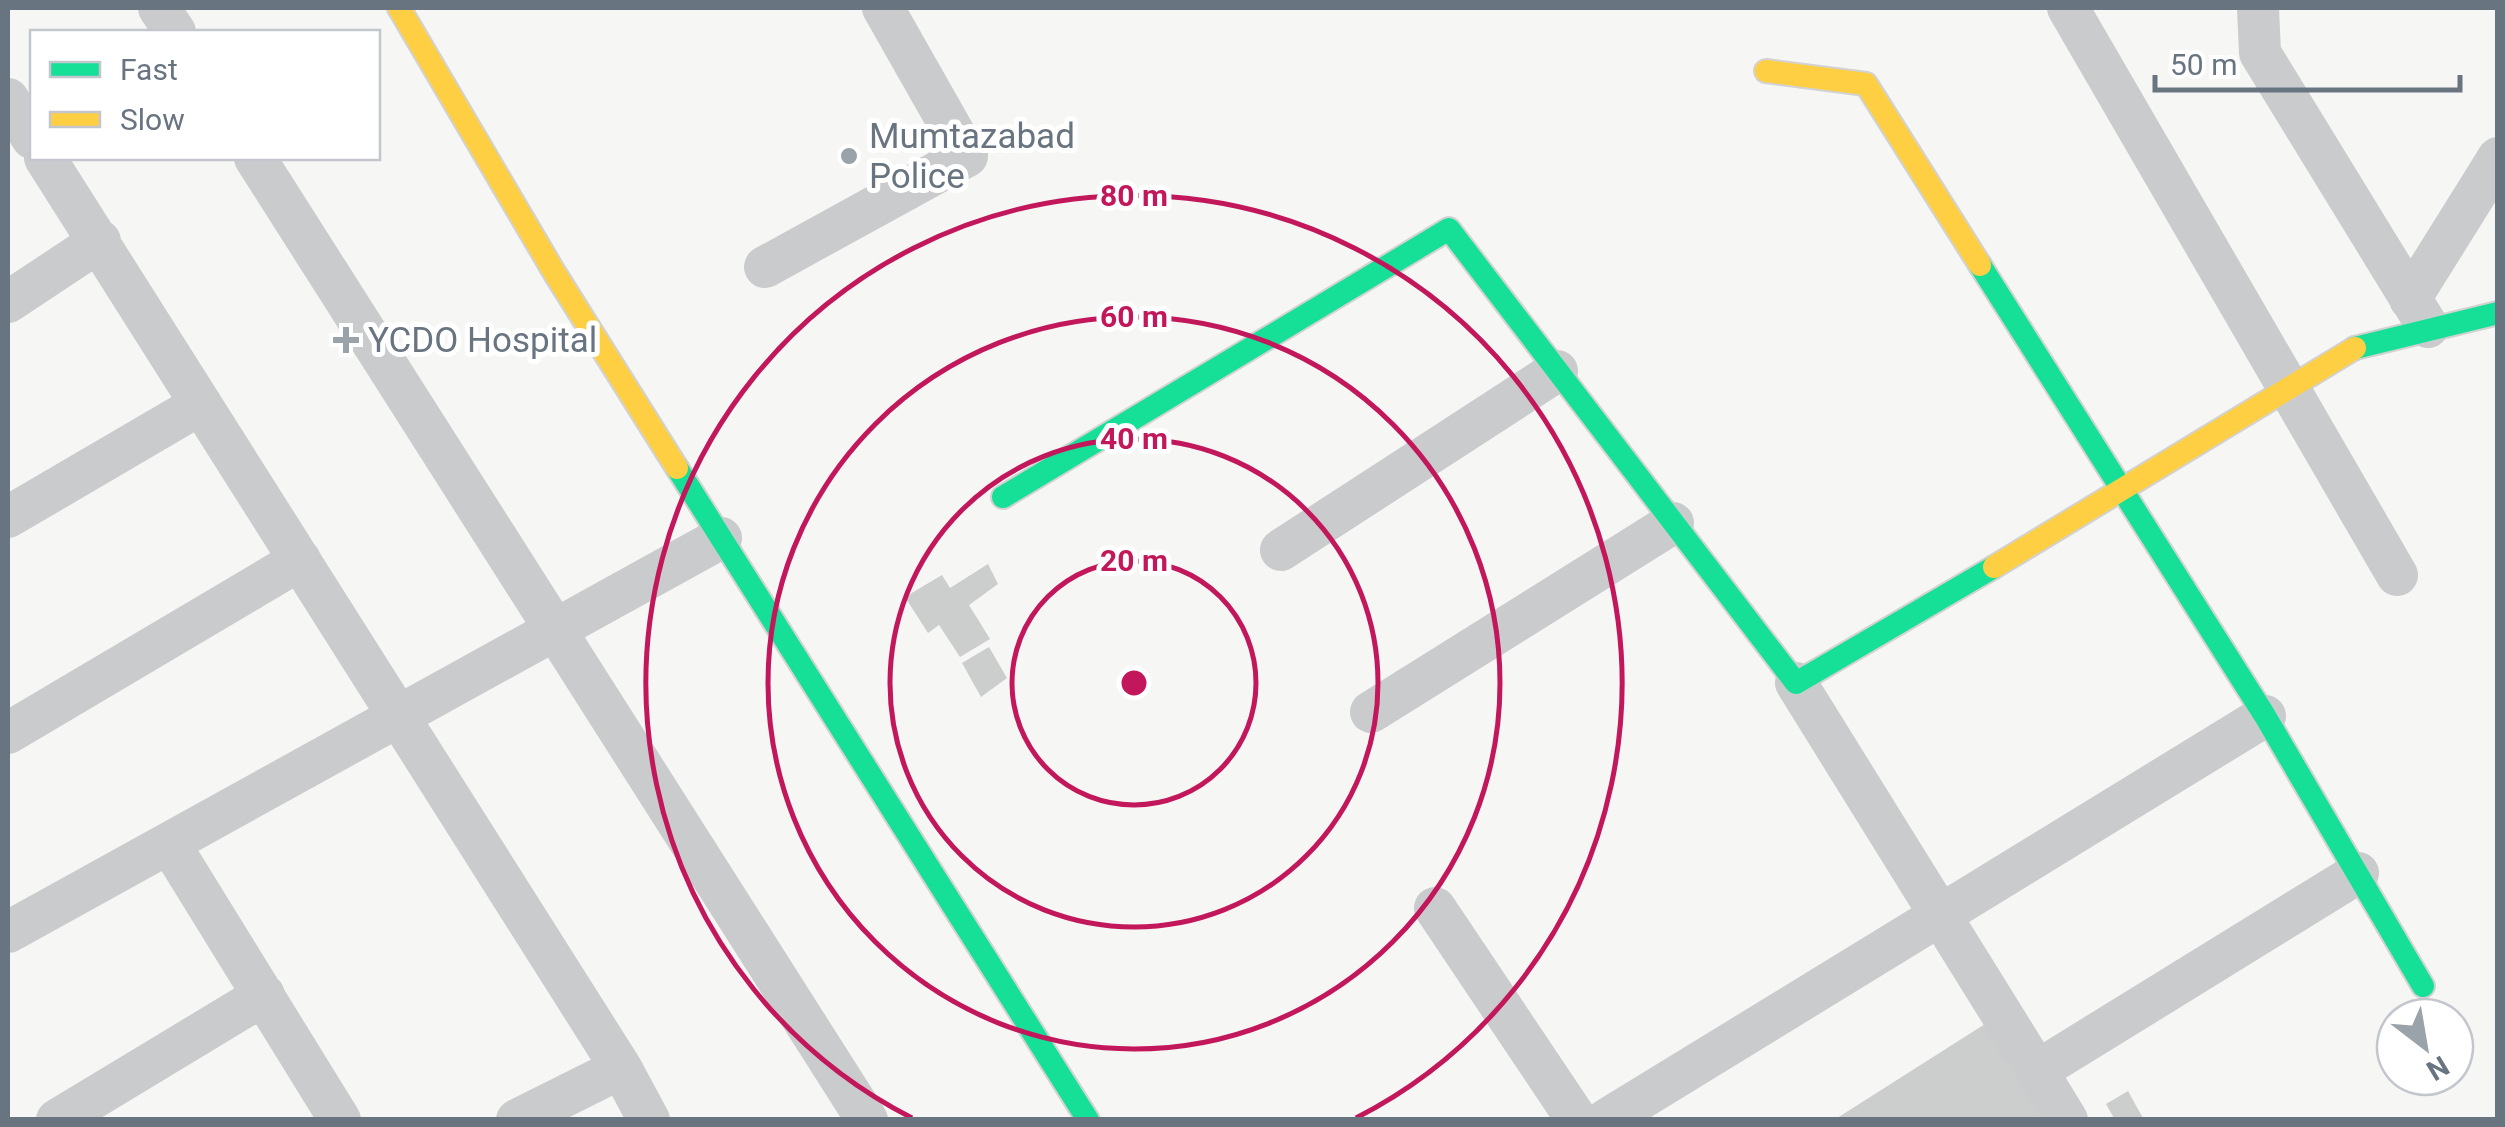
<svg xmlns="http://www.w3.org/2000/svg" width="2505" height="1127" viewBox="0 0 2505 1127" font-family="Roboto,sans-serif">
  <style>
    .building { fill: #cccdcd }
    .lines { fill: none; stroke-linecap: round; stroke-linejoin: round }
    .fast-casing { stroke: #d2d2d2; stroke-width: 26 }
    .slow-casing { stroke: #d2d2d2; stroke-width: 26 }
    .street { stroke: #cacbcc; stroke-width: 42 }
    .fast { stroke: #16e098; stroke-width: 22 }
    .slow { stroke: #ffcf43; stroke-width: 22 }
    .ring { fill: none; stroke: #c2185b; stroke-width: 5 }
    .poi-dot { fill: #9aa2aa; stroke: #fff; stroke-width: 4 }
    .labels { text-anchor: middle; stroke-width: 10; stroke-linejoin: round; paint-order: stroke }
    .poi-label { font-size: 35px; fill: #697481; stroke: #fff; text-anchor: start }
    .centre { fill: #c2185b; stroke: #fff; stroke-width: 5 }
    .ring-label { font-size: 30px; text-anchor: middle; font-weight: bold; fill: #c2185b; stroke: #fff; stroke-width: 10; stroke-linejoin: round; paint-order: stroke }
  </style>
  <rect width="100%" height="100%" fill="#f6f6f5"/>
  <!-- building -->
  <path class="building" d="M988,564l10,20 -29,21 21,34 -30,18 -21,-32 -11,8 -23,-36 37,-22 8,13z
    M989,647l18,31 -26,19 -19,-34z
    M1985,1024l61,96h-212z
    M2128,1091l16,29h-29l-9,-16z"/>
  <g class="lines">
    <defs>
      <path id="fast" d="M1980,265l285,451 158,270
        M2355,348l143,-35
        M677,468l411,652
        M1003,497l446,-268 347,454 198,-116"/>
      <path id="slow" d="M399,8l155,264 123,196
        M1766,71l100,13 114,181
        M1994,567l361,-219"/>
    </defs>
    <!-- fast casing -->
    <use href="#fast" class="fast-casing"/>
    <!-- slow casing -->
    <use href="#slow" class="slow-casing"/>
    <!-- street -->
    <path class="street" d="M159,8l16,24
      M2068,8l329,567
      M2258,8l2,45 168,274
      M8,99l24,39
      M45,158l576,910 28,52
      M255,158l612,962
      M765,267l202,-111 -84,-148
      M2410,299l88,-141
      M8,302l92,-61
      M8,517l193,-113
      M1281,550l276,-179
      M1796,683l241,388 321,-198
      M1371,712l302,-189
      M8,733l292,-173
      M169,843l171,277
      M1435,908l142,212
      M8,932l713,-394
      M2037,1071l30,49
      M57,1120l207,-125
      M517,1120l104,-52
      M1606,1120l659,-404"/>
    <!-- fast -->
    <use href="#fast" class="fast"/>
    <!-- slow -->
    <use href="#slow" class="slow"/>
  </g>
  <!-- distance rings -->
  <g class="ring">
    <circle cx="1134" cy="683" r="122"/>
    <circle cx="1134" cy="683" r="244"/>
    <circle cx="1134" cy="683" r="366"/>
    <path d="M912 1118A488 488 0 1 1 1356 1118"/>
  </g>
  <!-- markers -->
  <g class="poi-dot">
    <circle cx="849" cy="156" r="10"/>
    <path d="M341 325h10v10h10v10h-10v10h-10v-10h-10v-10h10z"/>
  </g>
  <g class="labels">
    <!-- poi labels -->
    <g class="poi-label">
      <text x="869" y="148">Mumtazabad<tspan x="869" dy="40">Police</tspan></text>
      <text x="368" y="352">YCDO Hospital</text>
    </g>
  </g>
  <circle cx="1134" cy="683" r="15" class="centre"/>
  <g class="ring-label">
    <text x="1134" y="206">80 m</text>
    <text x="1134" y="327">60 m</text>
    <text x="1134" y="449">40 m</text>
    <text x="1134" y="571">20 m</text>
  </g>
  <!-- border -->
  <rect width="2505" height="1127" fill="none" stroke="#697481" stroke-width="20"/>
  <!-- legend -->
  <rect x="30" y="30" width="350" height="130" fill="#ffffff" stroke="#c3c7cd" stroke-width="2.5"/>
  <rect x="50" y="62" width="50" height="15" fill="#16e098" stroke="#c3c7cd" stroke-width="2.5"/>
  <text x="120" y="80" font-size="30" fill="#697481">Fast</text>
  <rect x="50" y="112" width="50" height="15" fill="#ffcf43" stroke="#c3c7cd" stroke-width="2.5"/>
  <text x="120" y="130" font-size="30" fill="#697481">Slow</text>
  <!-- north arrow -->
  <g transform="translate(2425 1047) rotate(149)"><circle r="48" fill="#ffffff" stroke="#c3c7cd" stroke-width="2.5"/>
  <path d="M0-8L18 38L0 25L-18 38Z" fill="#9aa2aa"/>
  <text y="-15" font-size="28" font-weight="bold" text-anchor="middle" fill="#697481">N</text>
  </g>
  <!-- scale -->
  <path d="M2155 75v15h305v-15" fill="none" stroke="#697481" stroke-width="5"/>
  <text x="2170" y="75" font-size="30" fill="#697481" stroke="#ffffff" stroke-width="8" paint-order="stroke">50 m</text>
</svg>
